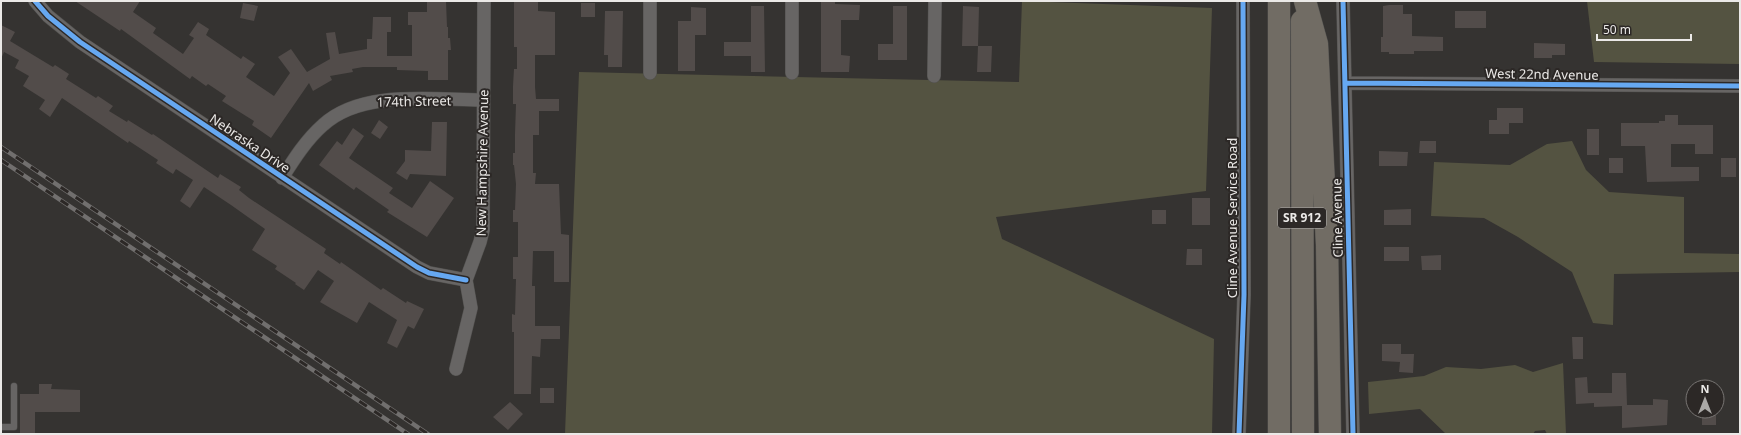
<svg xmlns="http://www.w3.org/2000/svg" width="1741" height="435" viewBox="0 0 1741 435" font-family="'Noto Sans',sans-serif">
  <style>
    .green { fill: #545341 }
    .building { fill: #524c4a }
    .lines { fill: none; stroke-linecap: round; stroke-linejoin: round }
    .service-casing { stroke: #52514f; stroke-width: 7 }
    .minor-casing { stroke: #52514f; stroke-width: 14 }
    .motorway-casing { stroke: #52514f; stroke-width: 23 }
    .service { stroke: #676564; stroke-width: 6 }
    .minor { stroke: #676564; stroke-width: 13 }
    .motorway { stroke: #716c64; stroke-width: 22 }
    .rail-casing { stroke: #716f6e; stroke-width: 4.5 }
    .rail { stroke: #2c2826; stroke-width: 3; stroke-dasharray: 9; stroke-linecap: butt }
    .cycleway-casing { stroke: #2c2826; stroke-width: 8 }
    .cycleway { stroke: #66a8f1; stroke-width: 5 }
    .labels { text-anchor: middle; stroke-width: 4; stroke-linejoin: round; paint-order: stroke }
    .shield { fill: #2c2826; stroke: #b2afad; stroke-width: 1 }
    .shield-label { font-size: 12px; font-weight: bold; fill: #ebe9e7 }
    .street-label { font-size: 13px; fill: #ebe9e7; stroke: #2c2826 }
  </style>
  <rect width="100%" height="100%" fill="#353331"/>
  <!-- green -->
  <path class="green" d="M1022,1l190,7 -6,183 -210,26 6,22 212,100 -2,95h-647l14,-362 440,10z
    M1587,1h153v63l-146,-2z
    M1572,141l14,29 23,22 75,5v56l56,1v18l-126,2 -1,51 -20,-2 -21,-51 -54,-35 -34,-19 -53,-2 3,-54 76,3 37,-21z
    M1563,363l3,71h-19l-2,-4 -10,1 -2,3h-87l-26,-25 -51,5 -1,-32 56,-6 22,-9 35,2 34,-4 18,7z"/>
  <!-- building -->
  <path class="building" d="M75,1h65l-7,11 23,16 -3,5 30,21 11,-16 -5,-3 9,-13 11,7 -3,6 35,24 2,-3 12,8 -9,13 28,19 16,-23 -12,-16 13,-8 16,23 23,-13 -4,-26 9,-1 4,22 28,-5v-10h5l1,-22h18v15h-4v24h25v-31h-4v-13h19v-11h19l1,26h1v11h2l1,12h-3v30h-20v-9l-31,-1v-3h-34l-11,2 1,3 -23,4 2,4 -19,11 -4,-8 -38,55 -19,-13 2,-4 -32,-20 4,-5 -18,-12 -2,2 -14,-10 -2,3 -69,-50 -1,2z
    M514,1h24v10l17,1v43h-20v32l1,12h23v12h-20v24h-6v38h3l-1,11h24l2,50 8,1v47h-15v-31h-21l-1,35h3v40h25v13h-19l-1,18 -8,-1 -1,38h-17v-62h-2v-18l3,1 1,-36h-3v-22h5v-35h-5v-12h2l1,-26 -2,-19h-1v-12h2v-19l1,-30h-3v-18l1,-17h3v-22h-3z
    M821,1h14v3l25,1 -1,15h-18v35l9,1 -1,16h-28z
    M243,3l15,3 -4,15 -14,-3z
    M581,3h14v14h-14z
    M1389,5h14v9h9v22l31,1v14h-29v3h-25v-2h-8v-15h2v-31z
    M751,6h13l1,66h-14v-16h-27v-14h27z
    M893,6h14v54h-29v-16h15z
    M963,6l16,1 -1,39h14l-1,26h-14l1,-26h-16z
    M691,7l15,1v27h-11v36h-17v-50h13z
    M605,11h18l-1,56h-14v-12h-4z
    M1455,11h31v17h-31z
    M1,25l14,7 -5,9 43,26 2,-2 14,9 -3,5 30,19 2,-2 15,10 -4,5 18,11 1,-2 24,15 1,-1 65,44 2,-4 21,13 -2,3 10,8 77,51 -2,4 16,11 1,-2 40,28 2,-2 23,15 1,-2 17,8 -10,20 -6,-3 -11,22 -10,-5 10,-23 -28,-18 -12,21 -25,-14 -12,-7 14,-21 -16,-11 -14,20 -9,-6 1,-1 -21,-14 2,-3 -25,-16 13,-21 -34,-24 -27,-18 -14,21 -10,-7 13,-21 -17,-11 -3,5 -17,-11 2,-3 -29,-19 -1,2 -66,-45 -12,19 -11,-8 6,-9 -22,-14 6,-10 -14,-8 4,-8 -15,-8 -3,7z
    M1534,43l31,1v11h-13v3h-18z
    M1497,108h26v15h-14v11h-20v-14h8z
    M1665,115h13v10h35v29h-18v-10h-24v23h28v14l-52,1 -2,-36h-24v-23h38v-2h6z
    M379,120l9,7 -8,12 -9,-6z
    M432,122h15l-1,54 -36,-2 -3,6 -11,-7 9,-12v-11l26,1z
    M353,128l11,8 -15,22 44,30 -4,5 23,15 18,-27 24,17 -27,39 -40,-25 2,-2 -33,-23 -2,3 -35,-25 18,-24 5,4z
    M1587,129h12v26h-12z
    M1420,141h16v12h-17z
    M1379,151l29,1 -1,14h-28z
    M1609,158h14v15h-14z
    M1721,158h15v19h-15z
    M1192,198h18v27h-18z
    M1411,209v16h-27v-15z
    M1152,210h14v14h-14z
    M1384,247h25v14h-25z
    M1187,249h15v16h-16z
    M1441,255v15h-19l-1,-14z
    M1572,337h11v22h-10z
    M1382,344h19v10h13l-1,19 -14,-1 1,-10 -18,-1z
    M1612,373h14l1,32h26v-6l15,1 -1,25 -45,3v-22l-28,1v-4l-18,1 -1,-26 12,-1 1,16h24z
    M39,384h13l-1,5 29,1v22h-45v22h-15v-40h19z
    M540,388h14v15h-14z
    M510,402l13,12 -15,16 -15,-13z
    M1702,411h14v14h-14z"/>
  <g class="lines">
    <defs>
      <path id="service" d="M1,427h13v-41"/>
      <path id="minor" d="M35,1l13,15 32,26 337,225 12,6 37,7
        M792,1v72
        M1343,1l10,433
        M650,73v-72
        M934,76l1,-75
        M1345,83l395,3
        M282,178c12,-19 24,-38 41,-53 39,-36 111,-25 160,-25
        M456,369l15,-61 -5,-28 14,-38 3,-12 1,-229
        M1239,434l5,-139 -1,-294"/>
      <path id="motorway" d="M1279,1v433
        M1305,1l12,43 10,201 3,189
        M1302,21l1,413"/>
    </defs>
    <!-- service casing -->
    <use href="#service" class="service-casing"/>
    <!-- minor casing -->
    <use href="#minor" class="minor-casing"/>
    <!-- motorway casing -->
    <use href="#motorway" class="motorway-casing"/>
    <!-- service -->
    <use href="#service" class="service"/>
    <!-- minor -->
    <use href="#minor" class="minor"/>
    <!-- motorway -->
    <use href="#motorway" class="motorway"/>
    <defs>
      <path id="rail" d="M1,147l427,287
        M1,160l407,274"/>
    </defs>
    <!-- rail casing -->
    <use href="#rail" class="rail-casing"/>
    <!-- rail -->
    <use href="#rail" class="rail"/>
    <defs>
      <path id="cycleway" d="M35,1l13,15 32,26 337,225 12,6 37,7
        M1343,1l10,433
        M1345,83l395,3
        M1239,434l5,-139 -1,-294"/>
    </defs>
    <!-- cycleway casing -->
    <use href="#cycleway" class="cycleway-casing"/>
    <!-- cycleway -->
    <use href="#cycleway" class="cycleway"/>
  </g>
  <g class="labels">
    <!-- shield labels -->
    <rect class="shield" x="1278" y="208" width="48" height="20" rx="3"/>
    <g class="shield-label">
      <text x="1302" y="222">SR 912</text>
    </g>
    <!-- street labels -->
    <g class="street-label">
      <text transform="translate(1542 74) rotate(1)" y="5">West 22nd Avenue</text>
      <text transform="translate(414 101) rotate(-1)" y="5">174th Street</text>
      <text transform="translate(250 143) rotate(34)" y="5">Nebraska Drive</text>
      <text transform="translate(482 163) rotate(-89)" y="5">New Hampshire Avenue</text>
      <text transform="translate(1232 218) rotate(-90)" y="5">Cline Avenue Service Road</text>
      <text transform="translate(1337 218) rotate(-91)" y="5">Cline Avenue</text>
    </g>
  </g>
  <!-- border -->
  <rect width="1741" height="435" fill="none" stroke="#ebe9e7" stroke-width="4"/>
  <!-- north arrow -->
  <g transform="translate(1705 399)"><circle r="19" fill="#2c2826" stroke="#787573"/>
  <path d="M0-3L7 15L0 10L-7 15Z" fill="#aba9a7"/>
  <text y="-6" font-size="11" font-weight="bold" text-anchor="middle" fill="#ebe9e7">N</text>
  </g>
  <!-- scale -->
  <path d="M1597 34v6h94v-6" fill="none" stroke="#ebe9e7" stroke-width="2"/>
  <text x="1603" y="34" font-size="12" fill="#ebe9e7" stroke="#2c2826" stroke-width="3" paint-order="stroke">50 m</text>
</svg>
